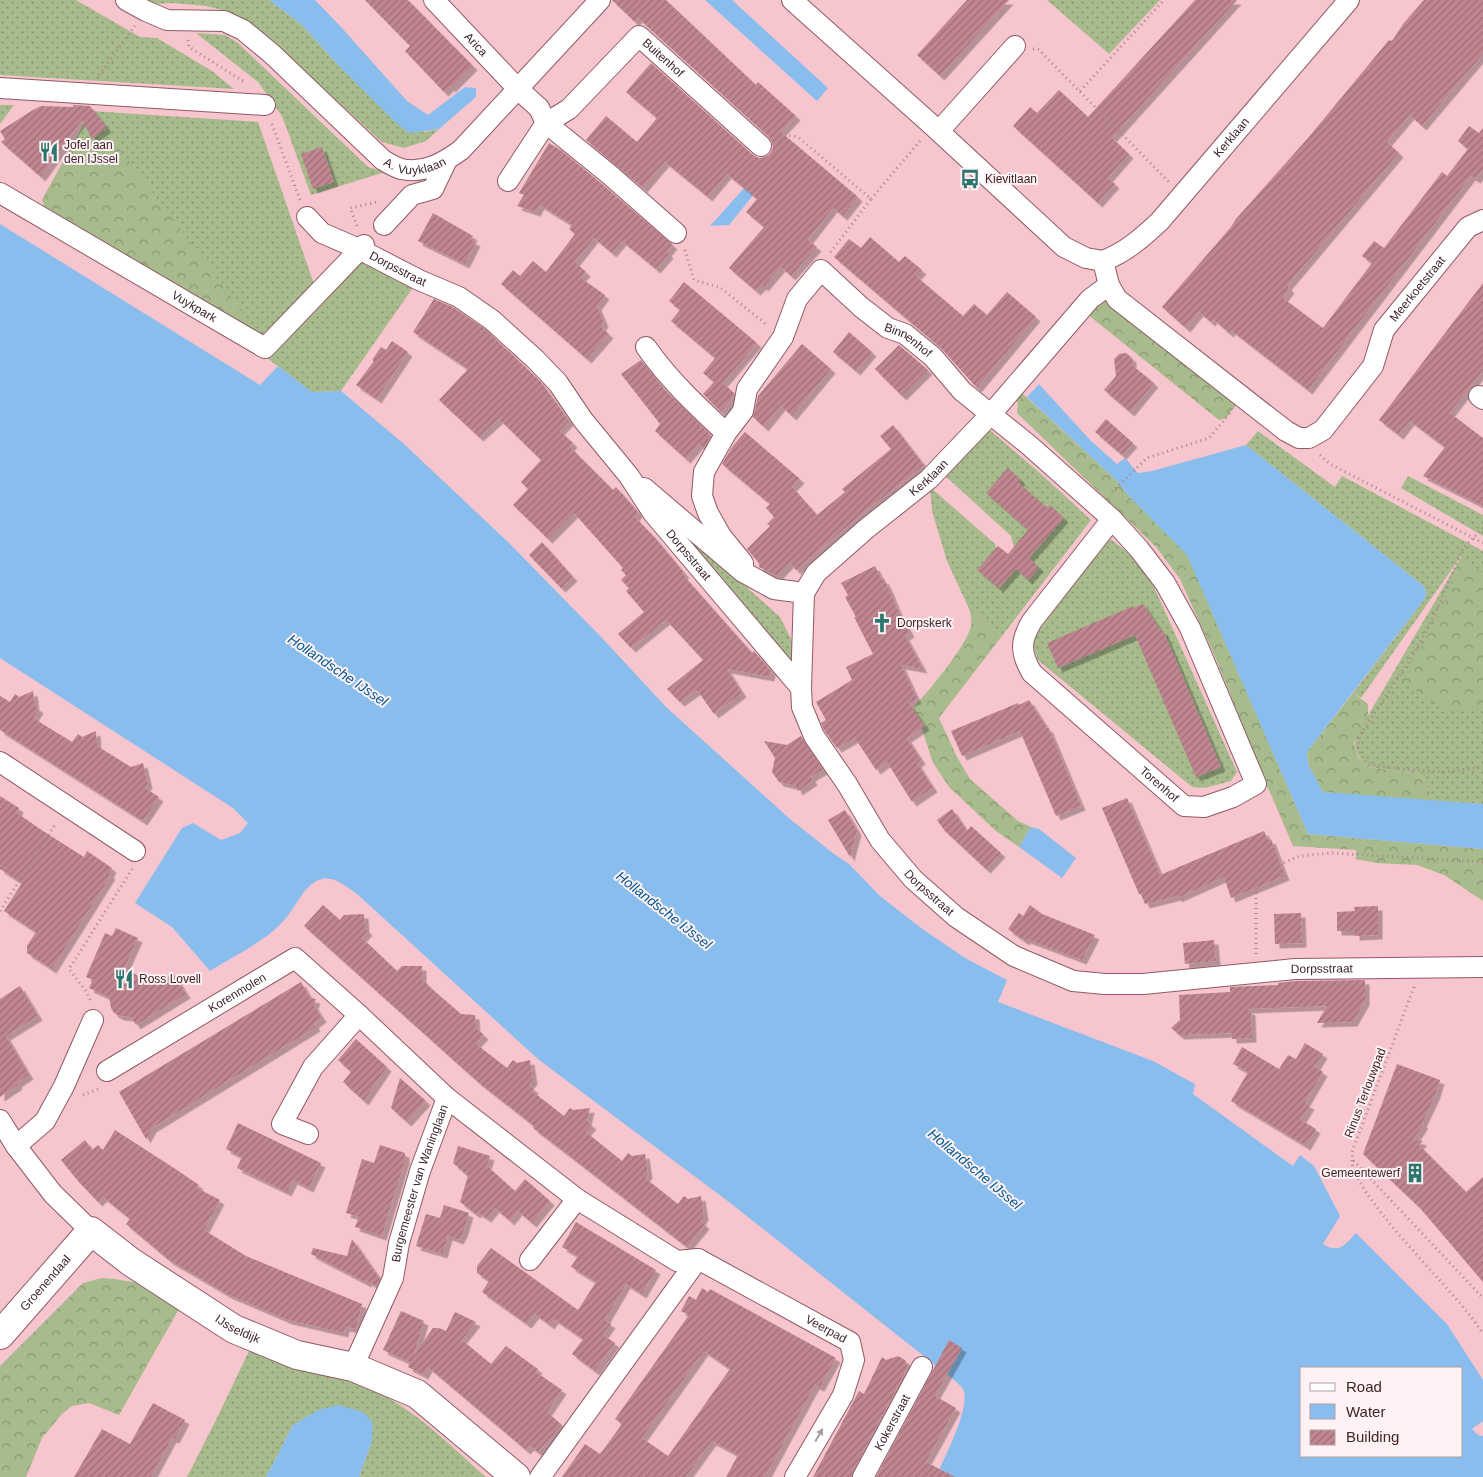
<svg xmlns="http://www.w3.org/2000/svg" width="1483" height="1477" viewBox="0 0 1483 1477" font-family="Arial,sans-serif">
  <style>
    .grass { fill: url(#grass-dots) }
    .forest { fill: url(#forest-crowns) }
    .water { fill: #89bded; fill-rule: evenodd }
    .building { fill: url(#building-hatch); fill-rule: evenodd; filter: url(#shadow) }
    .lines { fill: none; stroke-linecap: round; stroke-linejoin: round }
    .street-casing { stroke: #905a65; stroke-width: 22 }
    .secondary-casing { stroke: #905a65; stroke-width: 30 }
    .path { stroke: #ac848b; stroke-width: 3; stroke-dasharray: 1 4; stroke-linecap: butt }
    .street { stroke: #fff; stroke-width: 20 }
    .secondary { stroke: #fff; stroke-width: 28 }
    .oneway { fill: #a89d9f }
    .labels { text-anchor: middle; stroke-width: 4; stroke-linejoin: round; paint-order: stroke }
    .street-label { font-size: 12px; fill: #3d252a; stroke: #fff2f4 }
    .poi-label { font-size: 12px; fill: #3d252a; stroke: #fff2f4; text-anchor: start }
    .water-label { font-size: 14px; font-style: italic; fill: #005993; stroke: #fff2f4 }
  </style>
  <defs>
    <pattern id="grass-dots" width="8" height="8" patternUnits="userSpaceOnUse" patternTransform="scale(1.25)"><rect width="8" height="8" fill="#a7bb8c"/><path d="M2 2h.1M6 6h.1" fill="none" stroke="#899873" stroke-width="1.8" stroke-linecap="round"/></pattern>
    <pattern id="forest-crowns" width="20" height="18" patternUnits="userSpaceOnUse" patternTransform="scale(1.25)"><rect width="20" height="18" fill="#a7bb8c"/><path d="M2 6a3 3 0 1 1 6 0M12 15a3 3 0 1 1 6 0" fill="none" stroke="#899873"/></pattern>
    <pattern id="building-hatch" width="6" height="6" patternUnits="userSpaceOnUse" patternTransform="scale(1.25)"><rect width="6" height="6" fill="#c08691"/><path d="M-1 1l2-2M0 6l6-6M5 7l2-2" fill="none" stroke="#9d6d77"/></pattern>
    <filter id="shadow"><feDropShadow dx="4.5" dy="4.5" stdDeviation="0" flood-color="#0004"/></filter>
  </defs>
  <rect width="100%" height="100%" fill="#f7c5ce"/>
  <!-- grass -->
  <path class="grass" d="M0,0h76l64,37 17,1 55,33 22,18 -234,-14z
    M143,0h126l32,24 38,42 85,66 15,-3 -13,12 -22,7 -22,-6 -95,-87 -40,-35 -20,-9 -21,-5 -33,-3 -24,1z
    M1047,0h113l-51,54z
    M196,33l29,2 13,8 130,124 17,5 -74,23 -29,-79 -24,-34z
    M0,105h14l-14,19z
    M91,111l167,11 57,165 -48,52 -225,-139z
    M359,258l55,28 -73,105 -29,1 -45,-34z
    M985,426l56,48 50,46 -89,116 -32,-25 -23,-50 -15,-50 -2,-24 65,57 6,18 13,-15 -3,-11 -69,-63z
    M1258,431l77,56 7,-11 141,75v253l-47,-2 -17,-28 -52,-7c-9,-10 -14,-18 -11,-31l108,-184 -103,146 -8,-5 73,-96 -1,-10 -179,-142z
    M1408,476l75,39v21l-82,-48z
    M667,516l113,101 16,32 -4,18z
    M1109,538l26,20 19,29 83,185 -6,9 -26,7 -13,-1 -154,-127 -7,-19z
    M249,1351c37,17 78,21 116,36 47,18 84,58 121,90h-127l13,-36 -79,-16 -27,52h-79l29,-57z"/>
  <!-- forest -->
  <path class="forest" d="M113,140l147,195 -214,-124 -4,-11 32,-58 16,10z
    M1104,295l134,108 -12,15 -7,2 -132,-106z
    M1021,392l95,88 10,13 61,61 121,280 175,15v52l-39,-26 -27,-10 -41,-2 -20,-4v-9l-63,-4 -30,-70 -47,-117 -36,-80 -24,-32 -139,-134 1,-10 -4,-4z
    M1461,561l22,11v136l-38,3 -44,-31 25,-41 18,-34z
    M970,611l32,25 -63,82 18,39 13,22 48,42 13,6 -12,20 -23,-16 -47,-44 -16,-24 -12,-37 -12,-14c15,-15 58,-66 62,-86 1,-4 0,-10 -1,-15z
    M1353,693l15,11v13l-12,19 -2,8 4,13 9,10 52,7 17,28 -113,-10 -15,-28 -1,-12z
    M102,1278c14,0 27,5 41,4l36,27 -60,106 -30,-12 -17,3 -10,8 -20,24 -16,39h-26v-111l83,-83z"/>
  <!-- water -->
  <path class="water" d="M269,0h46l26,27 66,74 21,14 37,-28 11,1v9l-37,32 -30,4 -14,-11 -56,-56 -38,-42z
    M705,0h27l96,88 -11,13z
    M755,176l-1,18 -25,31 -19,1z
    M0,224l260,161 18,-19 34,26 29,-1 63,53 105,99 94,96 63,68 124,112 44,35 15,10 31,32 41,32 44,30 42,22 -9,22 155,59 42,23 -2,10 100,72 7,-11 14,11 26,50 -17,28c16,10 22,1 33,-11l91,91 36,56v41l-11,8 6,6 5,1v41h-547c8,-19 33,-66 28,-85 -1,-5 -6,-8 -10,-12l-225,-178 -190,-142 -182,-166c-10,-7 -22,-18 -35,-15 -17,4 -25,26 -36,39 -19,23 -51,37 -76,53l-38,-44 -37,-24 47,-75 11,-5 28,17 19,-7 8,-10 -15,-15 -233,-150zM1302,1368h160v88h-160z
    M1039,384l52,57 26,23 8,-6 13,15 14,-2 94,-26 179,142 1,10 -119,155 1,12 15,28 160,12v45l-175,-15 -121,-279 -61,-62 -10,-13 -89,-83z
    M1031,827l8,2 37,29 -14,20 -43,-31z
    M338,1405l25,7 10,11 -1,18 -13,36h-93l27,-52 25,-15z"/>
  <!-- building -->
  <path class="building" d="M365,0h43l65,66 -22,22 -1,-2 -6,6 -39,-41 5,-5z
    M612,0h54l90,85 2,-3 38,34 -15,16 77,65 -15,19 -10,-8 -25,32 9,7 -26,29 -10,-9 -17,20 -2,-2 -6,6 -27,-23 35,-41 -18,-15 11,-13 -30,-25 -19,23 -43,-35 -22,26 -57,-48 20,-24 31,26 20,-24 -31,-26 25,-29 102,92 6,3 6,-1 5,-3 3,-6 -1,-6 -3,-5 -131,-119 -3,4z
    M967,0h42l-69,76 -23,-21z
    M1195,0h42l-125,138 17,16 -21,24 7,6 -17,19 -85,-77 17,-19 7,6 22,-23 29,27z
    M1424,0h59v54l-61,72 -12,-11 -23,27 12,11 -112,133 3,3 -7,9 40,30 49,-65 -10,-7 12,-15 10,7 58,-76 5,4 21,-27 -10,-8 11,-15 10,7 4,-5v42l-7,9 -5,-3 -163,214 -77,-60 -2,3 -16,-14 -2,3 -12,-10 -13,16 -24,-21 69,-80 5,-8 72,-81 81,-98 3,1 11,-17z
    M73,105l17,1 17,22 -15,11 -10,-19 -41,57 -40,-35 4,-3 -5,-8 33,-21 8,-4 33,1z
    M549,143l13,8 40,33 71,61 -6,7 2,2 -13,15 -34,-28 -10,12 -18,-15 -19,24 11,10 -5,6 24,17 -8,11 7,17 -3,4 8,7 -22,25 -86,-75 12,-14 7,6 13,-15 13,11 29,-38 -6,-5 3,-4 -32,-20 -4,7 -19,-6 7,-11 -5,-2z
    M322,147l12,35 -21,7 -12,-35z
    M433,213l40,23 -2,4 5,2 -11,22 -47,-23z
    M870,237l29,25 6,-6 17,14 -6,6 47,40 11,-12 13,11 20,-23 29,25 -59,71 -36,-40 -107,-91 15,-18 12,9z
    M684,282l73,61 -34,40 11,10v3l-13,16 -18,-18 11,-12 -11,-9 12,-15 -44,-37 9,-11 -11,-9z
    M1483,283v87l-33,43 33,25v68l-60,-30 22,-29 -35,-26 -11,14 -20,-15z
    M434,299l19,8 32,22 55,52 29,40 -9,10 13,12 -3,4 43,43 3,-3 22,25 -3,5 21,22 29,35 -2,1 69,78 2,-2 17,20 -1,6 -43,-8 15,24 -28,21 -17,-24 -17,12 -13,-13 36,-29 -37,-40 -35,28 -13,-14 26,-22 -18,-21 3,-3 -8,-8 5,-5 -5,-5 2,-2 -49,-55 -26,26 -35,-34 15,-16 -7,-7 20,-22 -42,-41 -20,18 -40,-37 29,-31 -55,-37z
    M849,332l23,20 -16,19 -23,-19z
    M392,341l16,11 -31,47 -21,-14 18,-24 -2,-1 9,-13 5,3z
    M802,344l29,25 -39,47 -11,-10 -17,21 -11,-10 5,-21z
    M899,345l29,25 -26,26 -27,-27z
    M1126,353l6,5v7l22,18 -24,29 -26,-22 12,-14 -2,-17 5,-5z
    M641,360l23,29 47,46 -7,13 -5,-4 -13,15 -31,-28 5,-7 -39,-50z
    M1106,419l27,24 -11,12 -27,-23z
    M893,425l31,40 -56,44 -72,61 -6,-7 -13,13 -18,-9v-4l-12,-14 23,-23 -3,-2 7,-7 -8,-9 4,-4 -48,-40 10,-17 13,-15 55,47 -8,8 25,28 28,-23 -3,-3 49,-40 -11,-13z
    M1008,468l13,12 -2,3 28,25 3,-3 14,13 -35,40 10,9 -11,13 -12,-11 -17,19 -22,-18 21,-24 10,8 20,-24 -42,-37z
    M542,542l31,35 -12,11 -32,-33z
    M875,566l7,14 2,-1 5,10 8,20 13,24 -5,3 18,33 -22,-4 16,34 -8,4 16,23 -18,12 14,22 -4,3 16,25 -21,14 -25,-40 -11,8 -21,-32 -18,10 -13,-18 -3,-7 5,-3 -10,-18 36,-22 -6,-13 27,-13 -19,-37h2l-11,-20 3,-2 -7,-12z
    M1143,604l18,27 2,-1 58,137 -25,10 -61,-142 -77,33 -11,-25 86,-37v2z
    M33,691l2,15 4,3 -5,8 7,6 31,19 6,-8 4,3 14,-6 1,15 5,3 29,18 12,-4 5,21 -3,4 14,9 -16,24 -143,-91v-34l10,6 5,-8 4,3z
    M1029,700l18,28 1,-1 33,79 -25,10 -36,-85 -58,25 -11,-25 67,-28 1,2z
    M801,736l22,34 -12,7 2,4 -15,10 -2,-5 -17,-4 -7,-10 3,-14 -11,-17 23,4z
    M0,796l19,12 -2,5 26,18 41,26 3,-6 25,17 -3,6 2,1 -59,94 -25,-16v-7l9,-14 -32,-21 18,-28 -22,-14z
    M1127,798l33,77 104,-44 4,9 3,-1 14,37 -54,22 -7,-21 -47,21v-2l-32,8 -4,-10h-2l-37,-86z
    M952,809l15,22 4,-5 30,27 -15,16 -41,-38 -8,-11z
    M845,810l12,21 -7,26 -22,-37z
    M323,905l17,15 4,-5 20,-1 1,14 3,3 -6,7 35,33 5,-5h20v13l10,10 29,25 14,1 1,13 8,7 -8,9 31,24 6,-8 4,3 13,-3 3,20 -4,5 5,4 -2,2 32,25 6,-8 3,2 17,-2 -3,13 5,4 -6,7 36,29 6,-8 4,3 13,-2 3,20 -3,4 33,26 6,-8 4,3 13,-3 3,20 -3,5 4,4 -18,22 -120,-93 -34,-26 1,-2 -56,-44 -174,-156z
    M1030,905l12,9 53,21 -13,25 -56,-21 -1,2 -17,-12 11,-16 4,3z
    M1378,906v29l-23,1v-5h-18v-19l18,-1 -1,-4z
    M1301,913l1,30 -27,1 -1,-30z
    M116,928l22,10 -14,31 32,15 17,-11 13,21 -50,31 -5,-8 -11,-1 -6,-3 -3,-5 -2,-11 -20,-9 4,-8 -7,-3 19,-44 7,3z
    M1214,940l2,21 -31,3 -2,-21z
    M1365,980v21l-12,21 -36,1 10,-17 -80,3 4,2 1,27 -20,1v-6l-52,2 -9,-7 9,-8 -1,-25 51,-3v-5l48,-2v-2l18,-2z
    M301,982l9,16 6,1 -2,6 8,13 -8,6 2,3 -164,101 -6,11 -27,-47z
    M20,986l18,30 -32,20 23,39 -12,8 1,2 -18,12v-98z
    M356,1039l31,28 -23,34 -21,-19 8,-10 -13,-12z
    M1305,1043l18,11 -8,13 8,5 -18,31 5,2 -9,15 15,9 -10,17 -75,-45 17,-29 -15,-8 9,-17 37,22 9,-14 8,4z
    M1397,1064l43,16 -5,16 -13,27 2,1 -10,15 9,2 -4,4 47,47 17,-15v105l-63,-74 -57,-54z
    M400,1078l26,23 -19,21 -16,-14z
    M238,1123l83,40 -12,25 -16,-8 -6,12 -50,-24 5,-11 -16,-8z
    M115,1130l62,40 22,15 -2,3 23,12 -16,30 42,26 116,48 -6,25 -11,-2 -1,6 -56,-13 -61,-26 -58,-34 -43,-36 4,-5 -27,-22 -5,5 -20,-21 -17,-21 24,-20 7,10 6,-5 5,5z
    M380,1145l25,8v7l-23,76 -27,-9 4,-10 -13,-4 16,-54 12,4z
    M458,1146l32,10 -3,10 28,25 10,-12 25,22 -18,22 -14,-12 -8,10 -15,-13 -8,10 -10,-6 -1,2 -16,-12 8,-26 -15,-13z
    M444,1205l25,8 -6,20 -4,7 -11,-4 -5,18 -27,-8 10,-32 14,4z
    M576,1222l80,48 -14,24 -16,-10 -21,36 6,4 -8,11 12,8 -20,28 -23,-17 11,-15 -29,-20 -4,6 -15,-11 -8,10 -45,-32 7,-11 -12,-8v-7l14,-18 87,62 18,-28 -25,-15 7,-11 -16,-9z
    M352,1239l28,40 -3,7 -10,-5v2l-56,-29 2,-6 34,8z
    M702,1288l6,4 2,-3 126,69 -16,29 -5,-2 -50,92h-39l12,-22 -26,-14 -26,36h-124l23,-33 15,10 9,-12 13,-18 -7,-5 74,-104 -8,-4 8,-15 7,4zM704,1351l26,18 -62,87 -26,-18z
    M401,1311l23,10 -10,34 19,-27h6l7,3 9,-19 21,10 -14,18 29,24 15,-18 32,23 -2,3 26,18 -15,22 15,13 -24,27 -8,-6 -4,4 -98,-83 -4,8 -16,-8 2,-5 -27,-12z
    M949,1340l13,8 -27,48 21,12 -30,54 29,15h-79z
    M898,1356l7,4 3,7 -55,104 -2,6h-38l46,-86 5,3 18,-37 4,3z
    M153,1403l32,17 -10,19 -3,-1 -21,39h-77l28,-48 28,15z"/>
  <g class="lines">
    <defs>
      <g id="street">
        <path id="s1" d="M126,0l20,11 21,9 57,1 19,9 29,24 111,106c5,3 12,7 18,9 23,5 42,-6 60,-19l139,-150"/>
        <path id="s2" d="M434,0l84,89 21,19 7,15 64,52 66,58"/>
        <path d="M792,0l141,126 131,121 22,11 17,3"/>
        <path d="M0,88l265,17"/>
        <path d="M939,131l76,-85"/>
        <path id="s3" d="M508,181l38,-58 23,-14 70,-73 122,110"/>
        <path id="s4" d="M0,193l265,155 99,-103"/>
        <path id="s5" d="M307,217l15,16 37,16 60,31 40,17 33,23 44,40 22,23 25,37 46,56 24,37 148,175 1,19 12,29 33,48 33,56 33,39 43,38 58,39 59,25 32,3h38l152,-15 188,-2"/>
        <path d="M384,225l28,-30 21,-6 13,-27"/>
        <path id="s6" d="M1103,261l6,24 8,14 169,132 13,7h10l14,-8 50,-64 11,-36 84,-103 15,-7"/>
        <path id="s7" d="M1103,261c23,-9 39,-23 57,-40l189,-221"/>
        <path d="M646,347c23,33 51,59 80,86"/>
        <path d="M1479,396l4,3"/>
        <path d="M644,488l99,84 31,17 30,4"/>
        <path id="s8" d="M743,572v-9l-22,-27 -13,-23 -6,-17 2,-24 22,-39 17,-22 4,-22 36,-52 14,-38 24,-29 40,37 27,21 17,6 28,23 29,34 68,55 82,73 -80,102c-12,20 -12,32 0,52l152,133 20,1 29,-10 23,-13 -66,-156 -25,-45 -26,-34 -27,-30"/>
        <path id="s9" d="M801,688l3,-95 12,-20 50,-44 63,-50 62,-65 99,-115 19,-14"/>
        <path d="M0,762l135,89"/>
        <path id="s10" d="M107,1071l188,-113 64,57"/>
        <path d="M0,1120l16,26 37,48 38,37"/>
        <path d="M308,1134l-26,-10 31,-57 46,-52 88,83"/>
        <path d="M16,1146l29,-25 19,-35 29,-66"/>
        <path id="s11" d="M698,1259l152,83 4,18 -11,35 -48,82"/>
        <path d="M530,1260l47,-61 100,62 21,-2 -158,218"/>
        <path id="s12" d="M353,1367l40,-89 6,-35 21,-72 27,-73 130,101"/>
        <path id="s13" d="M863,1477l59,-110"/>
      </g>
      <g id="secondary">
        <path id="s14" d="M0,1335l91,-104 40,31 103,67 63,26 56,12 64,27 99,83"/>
      </g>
    </defs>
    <!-- street casing -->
    <use href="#street" class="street-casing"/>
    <!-- secondary casing -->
    <use href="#secondary" class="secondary-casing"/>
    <!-- path -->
    <path class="path" d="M188,40l1,7 57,36
      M1033,49h5l131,133
      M99,75l36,-49
      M1080,91l84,-91
      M272,124l28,76
      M780,138c6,-4 12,-3 19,0l72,61 -41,54
      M871,199l49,-58
      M357,226l-7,-18 27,-6
      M685,250l9,30 27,8 46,37
      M1320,455l10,9 153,79
      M1112,492l35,-34 62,-20 22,-26
      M1483,528l-20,20 -28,66 -20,38 -55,83c-4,12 0,19 8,29l33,5 44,3 38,-5
      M0,911l56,-88
      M1256,954v-80l44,-18 32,-3 151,9
      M1414,987l-62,165 1,8 130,138
      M90,1000l-4,-9 -17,-22 63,-100
      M83,1095l15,-6
      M1352,1160c-1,31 93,123 115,152 6,7 11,14 16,22"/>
    <!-- street -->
    <use href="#street" class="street"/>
    <!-- secondary -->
    <use href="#secondary" class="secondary"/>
  </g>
  <!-- one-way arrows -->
  <defs><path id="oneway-solid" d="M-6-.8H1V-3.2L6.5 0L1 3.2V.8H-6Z" transform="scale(1.25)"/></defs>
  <use class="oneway" href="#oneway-solid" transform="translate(819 1435) rotate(-60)"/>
  <!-- icons -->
  <defs>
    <symbol id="restaurant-bare" viewBox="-9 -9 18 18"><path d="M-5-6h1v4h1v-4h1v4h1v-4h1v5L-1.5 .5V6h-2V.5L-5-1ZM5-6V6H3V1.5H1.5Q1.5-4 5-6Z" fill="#2d756f" stroke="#fff2f4" stroke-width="2.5" paint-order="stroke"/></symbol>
    <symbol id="bus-bare" viewBox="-9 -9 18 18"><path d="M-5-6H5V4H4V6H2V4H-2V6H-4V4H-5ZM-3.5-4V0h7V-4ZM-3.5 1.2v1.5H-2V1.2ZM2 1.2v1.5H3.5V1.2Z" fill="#2d756f" stroke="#fff2f4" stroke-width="2.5" paint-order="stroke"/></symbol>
    <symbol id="church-bare" viewBox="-9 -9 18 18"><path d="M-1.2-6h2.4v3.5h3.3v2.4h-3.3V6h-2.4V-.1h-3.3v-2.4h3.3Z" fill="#2d756f" stroke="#fff2f4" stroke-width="2.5" paint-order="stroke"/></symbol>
    <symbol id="building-bare" viewBox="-9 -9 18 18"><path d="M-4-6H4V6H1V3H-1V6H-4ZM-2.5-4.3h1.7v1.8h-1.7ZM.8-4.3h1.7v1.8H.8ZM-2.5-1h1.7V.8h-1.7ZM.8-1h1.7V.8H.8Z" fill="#2d756f" stroke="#fff2f4" stroke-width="2.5" paint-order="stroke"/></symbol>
  </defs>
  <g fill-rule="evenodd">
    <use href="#restaurant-bare" x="35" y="138" width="28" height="28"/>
    <use href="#bus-bare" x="956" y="165" width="28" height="28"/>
    <use href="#church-bare" x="868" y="609" width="28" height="28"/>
    <use href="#restaurant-bare" x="110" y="965" width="28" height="28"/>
    <use href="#building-bare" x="1401" y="1159" width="28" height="28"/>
  </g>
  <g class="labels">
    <!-- street labels -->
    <g class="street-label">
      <text dy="4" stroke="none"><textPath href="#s2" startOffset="61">Arica</textPath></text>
      <text dy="4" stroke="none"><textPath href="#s3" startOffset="230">Buitenhof</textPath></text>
      <text dy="4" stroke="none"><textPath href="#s7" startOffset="180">Kerklaan</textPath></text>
      <text dy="4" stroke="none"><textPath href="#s1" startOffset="349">A. Vuyklaan</textPath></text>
      <text dy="4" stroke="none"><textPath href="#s5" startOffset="106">Dorpsstraat</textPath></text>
      <text dy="4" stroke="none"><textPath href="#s6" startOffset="468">Meerkoetstraat</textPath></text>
      <text dy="4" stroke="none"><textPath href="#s4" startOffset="225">Vuykpark</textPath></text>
      <text dy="4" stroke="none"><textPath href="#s8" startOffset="461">Binnenhof</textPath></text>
      <text dy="4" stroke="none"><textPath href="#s9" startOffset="266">Kerklaan</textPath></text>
      <text dy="4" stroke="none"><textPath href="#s5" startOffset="521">Dorpsstraat</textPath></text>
      <text dy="4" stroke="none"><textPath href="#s8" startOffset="1088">Torenhof</textPath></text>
      <text dy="4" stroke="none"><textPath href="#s5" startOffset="941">Dorpsstraat</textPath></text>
      <text dy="4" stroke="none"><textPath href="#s5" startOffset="1361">Dorpsstraat</textPath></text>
      <text dy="4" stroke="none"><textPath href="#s10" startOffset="152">Korenmolen</textPath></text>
      <text transform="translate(1365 1093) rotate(-69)" y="4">Rinus Terlouwpad</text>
      <text dy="4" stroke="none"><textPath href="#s12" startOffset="196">Burgemeester van Waninglaan</textPath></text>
      <text dy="4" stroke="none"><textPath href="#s14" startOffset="69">Groenendaal</textPath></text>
      <text dy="4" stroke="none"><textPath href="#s14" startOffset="315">IJsseldijk</textPath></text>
      <text dy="4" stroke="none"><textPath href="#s11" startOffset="146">Veerpad</textPath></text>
      <text dy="4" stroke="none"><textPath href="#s13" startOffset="62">Kokerstraat</textPath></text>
    </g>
    <!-- poi labels -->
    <g class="poi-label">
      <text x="64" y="149">Jofel aan<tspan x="64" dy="14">den IJssel</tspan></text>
      <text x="985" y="183">Kievitlaan</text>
      <text x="897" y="627">Dorpskerk</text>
      <text x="139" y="983">Ross Lovell</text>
      <text x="1400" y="1177" text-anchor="end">Gemeentewerf</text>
    </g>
    <!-- water labels -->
    <g class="water-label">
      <text transform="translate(338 670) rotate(34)" y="5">Hollandsche IJssel</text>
      <text transform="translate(664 910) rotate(38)" y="5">Hollandsche IJssel</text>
      <text transform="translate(975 1169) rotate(40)" y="5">Hollandsche IJssel</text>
    </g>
  </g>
  <!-- legend -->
  <rect x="1300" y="1367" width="162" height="90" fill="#fff2f4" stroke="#b1a0a3"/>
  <rect x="1310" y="1383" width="25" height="8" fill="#ffffff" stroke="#b1a0a3"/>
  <text x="1346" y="1392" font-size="15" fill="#3d252a">Road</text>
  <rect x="1310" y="1404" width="25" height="15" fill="#89bded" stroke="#b1a0a3"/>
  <text x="1346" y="1417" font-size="15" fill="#3d252a">Water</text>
  <rect x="1310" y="1430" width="25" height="15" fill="url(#building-hatch)" stroke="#b1a0a3"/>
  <text x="1346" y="1442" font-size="15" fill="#3d252a">Building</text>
</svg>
